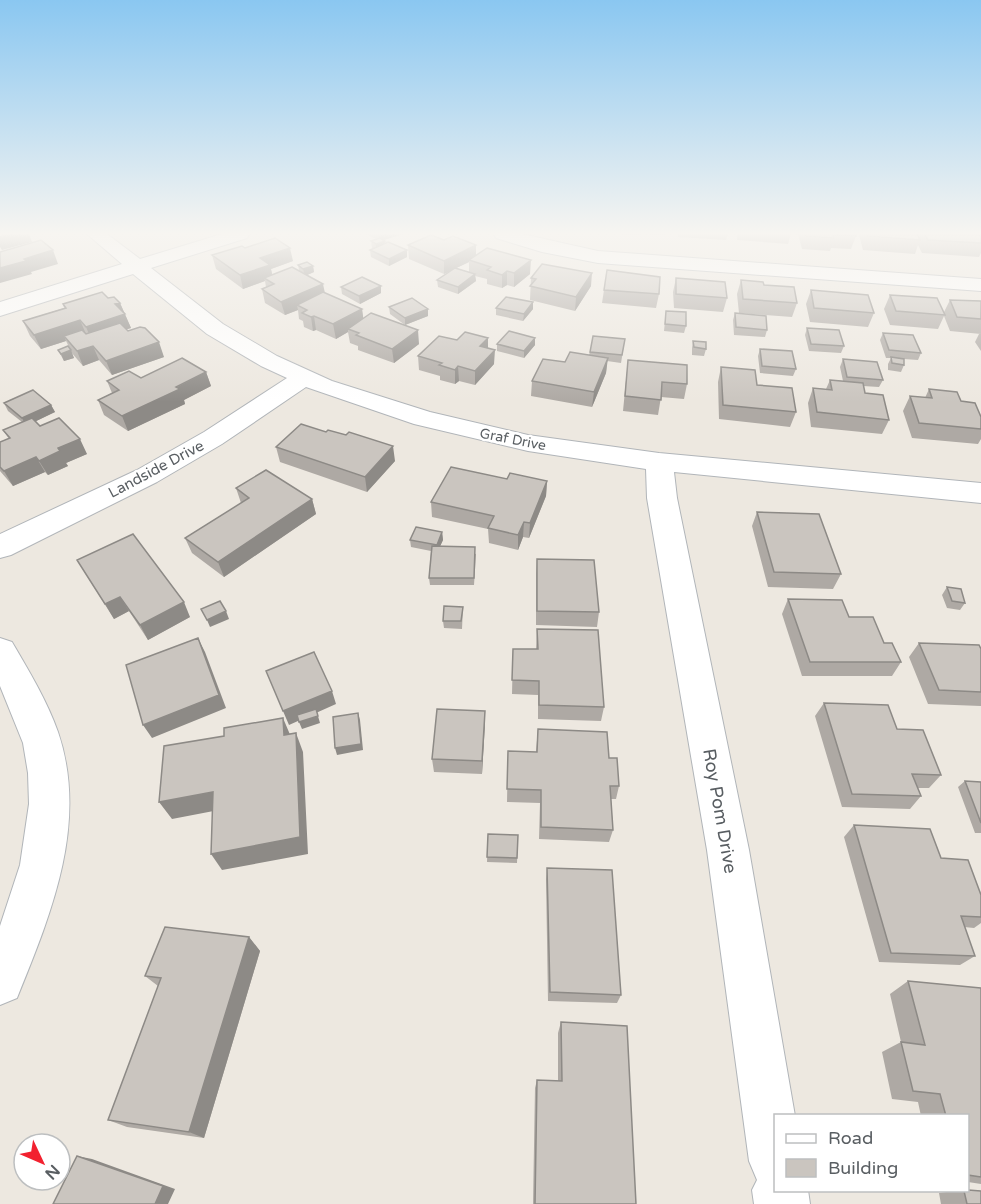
<svg xmlns="http://www.w3.org/2000/svg" width="981" height="1204" viewBox="0 0 981 1204" font-family="'Varela Round',sans-serif">
  <style>
    .lines { fill: none; stroke-linecap: round; stroke-linejoin: round }
    .minor-casing { stroke: #b1b5b9; stroke-width: 2 }
    .minor { fill: #fff; fill-rule: evenodd }
    .wall { fill: #aea9a4; fill-rule: evenodd }
    .shaded-wall { fill: #8d8a86 }
    .building { fill: #cac5bf; stroke: #8d8a86; stroke-width: 1.5 }
    .labels { text-anchor: middle; stroke-width: 5; stroke-linejoin: round; paint-order: stroke }
    .far-street-label { font-size: 14px; fill: #595e62; stroke: #fff }
    .street-label { font-size: 15px; fill: #595e62; stroke: #fff }
    .near-street-label { font-size: 18px; fill: #595e62; stroke: #fff }
  </style>
  <rect width="100%" height="100%" fill="#ede8e0"/>
  <g class="lines">
    <defs>
      <path id="minor" d="M87,234h20l33,25 82,-25h27l-2,4 -96,30 72,56 54,32 55,25 98,31 98,23 131,18 322,30v20l-307,-31 3,26 72,352 46,266h-19v74h32l2,14h-56l-2,-14 5,-10 -8,-19 -42,-311 -60,-352 -1,-29 -118,-18 -114,-27 -108,-37 -84,57 -65,38 -146,73 -11,3v-24l137,-64 67,-38 83,-54 -26,-12 -54,-32 -74,-60 -133,42v-14l122,-38z
        M494,234h28l76,17 383,28v12l-383,-28 -56,-11 -46,-14z
        M0,638l12,4c17,29 35,59 46,90 31,91 -7,182 -41,266l-17,7v-79l20,-61 9,-61 -1,-31 -5,-30 -23,-57z"/>
    </defs>
    <!-- minor casing -->
    <use href="#minor" class="minor-casing"/>
    <!-- minor -->
    <use href="#minor" class="minor"/>
  </g>
  <!-- wall -->
  <path class="wall" d="M366,234h37l-19,6 1,4 22,13 -18,9 -18,-9 -1,-7 3,-1 -1,-1 -1,-7 5,-2z
    M621,234h20l-1,1z
    M648,234h18v1z
    M678,234h50l-2,6 -48,-3z
    M737,234h54l-3,10 -51,-4z
    M798,234h57l1,2 -5,13 -20,-1 -1,3 -28,-2z
    M859,234h120l2,3v16l-2,4 -57,-4 -4,-8 -3,9 -52,-4 -4,-15z
    M408,245l68,11 54,18 -16,13 -7,-2 -5,3 -15,-4v-5l-12,-3 1,5 -18,13 -20,-7 -1,-7 12,-8 -5,2 -35,-15zM469,262v10l-13,-4 11,-5z
    M212,255l81,6 -22,8 1,6 27,-5 -1,-5 15,1 1,6 -7,3 18,18 37,16 1,10 56,25 -25,19 -36,-13v-4l-8,-3 -2,-11 -12,7 -20,-9 -3,1 -9,-4 -1,-6 -4,-2 -1,-9 -13,5 -20,-12 -3,-14 4,-2 -1,-6 -22,8 -27,-20z
    M531,278l60,8 -16,25 -45,-11z
    M676,278l51,20 -4,14 -49,-4 -1,-16z
    M741,280l23,5 33,18 -5,14 -53,-4 -2,-19z
    M381,286v7l-21,11 -18,-10 -1,-7z
    M604,290l55,4 -3,14 -54,-5z
    M811,290l63,23 -6,14 -58,-5 -4,-18z
    M890,295l54,17 6,-12 31,1v33l-31,-3 -6,-15 -6,13 -48,-4 -6,-16z
    M108,298l12,5 11,25 -5,1 2,2 36,26 -52,18 -13,-15 -16,6 -12,-14 3,6 -10,3 -6,-11 12,-1 -4,-8 -25,8 -11,-13 -7,-15 41,-13 -1,-4z
    M389,307l39,2v7l-23,9 -15,-11z
    M496,308l37,1 -10,12 -27,-6z
    M666,311l20,15 -2,7 -20,-2z
    M735,313l32,17 -2,7 -31,-2 -1,-15z
    M807,328l37,18 -3,7 -32,-2 -4,-16z
    M883,333l38,20 -3,7 -14,-1v6l-3,7 -13,-2v-6l3,-6h-5l-6,-18z
    M979,334h2v17l-6,-9z
    M625,339l-4,24 -14,-2 -1,12 -14,34 -61,-11 1,-15 33,-19 24,-7 1,-3z
    M693,341l13,8 -2,7 -12,-1v-7z
    M497,344l38,1 -11,13 -27,-7z
    M488,348l6,16 -19,21 -16,-4 -4,3 -15,-4v-4l-21,-6 -1,-14z
    M760,349l36,20 -3,7 -33,-3 -2,-17z
    M843,359l40,21 -4,7 -16,-1 2,7 24,27 -7,14 -71,-7 -3,-24 5,-15 13,1 4,-9 13,1 -3,-14z
    M628,360l59,24 -3,15 -23,-2 -3,18 -35,-4z
    M721,367l36,18 39,27 -6,15 -71,-8 -1,-37z
    M206,372l5,14 -27,14 1,4 -57,27 -24,-16 -6,-15 14,-7 -5,-12z
    M929,389l32,12 20,16v22l-3,5 -66,-6 -9,-27 7,-15 15,2z
    M4,403l47,2 4,7 -19,9 4,5 47,28 -21,9 2,3 -20,9 -3,-3 -32,14 -13,-15v-29l9,-3 -6,-9 19,-8 -14,-11z
    M326,432l69,29 -28,31 -87,-30 -4,-15z
    M507,479l40,2 -1,15 -17,42 -6,-1 -5,13 -29,-7 -1,-14 -56,-12 -1,-15z
    M236,488l76,11 4,15 -92,63 -32,-24 -7,-15 56,-35z
    M757,512l84,62 -8,15 -65,-2 -16,-61z
    M442,532l1,8 -3,6 36,8 -2,31h-44l-1,-7 2,-27 -20,-4 -1,-7z
    M537,559l62,53 -2,15 -61,-2v-51z
    M77,560l113,57 -42,23 -19,-29 -15,8z
    M947,587l18,16 -5,7 -13,-2 -5,-13z
    M788,599l61,18 35,26 17,19 -9,14h-90l-20,-62z
    M463,607l-1,22 -18,-1 -1,-7z
    M537,629l67,78 -3,14 -63,-2v-24l-26,-1 1,-45h23z
    M919,643l62,6v57l-53,-2 -19,-47z
    M824,703l73,26 44,46 -12,13h-11l3,8 -11,13 -68,-2 -27,-91z
    M485,711l-3,63 -48,-2 -2,-13z
    M538,729l71,29 10,28 -3,13h-5l2,31 -4,12 -70,-3 1,-36 -33,-1 1,-51 28,1z
    M965,781l16,1v51h-6l-17,-46z
    M854,825l87,33 40,37v28l-7,5 -10,-1 11,29 -15,9 -81,-3 -35,-125z
    M488,834l30,1 -1,28 -30,-1z
    M547,868l74,127 -4,8 -69,-2 -2,-122z
    M249,937l11,14 -56,187 -77,-11 -19,-7 50,-134 -13,-10z
    M908,981l73,7v196l-13,-2v-66h-47l-3,-14 -26,-3 -10,-47 19,-10 -11,-48z
    M561,1022l75,182h-103l2,-116 2,-8 21,1v-48z
    M954,1191h14l13,13h-40l-2,-11z"/>
  <!-- shaded-wall -->
  <path class="shaded-wall" d="M8,234h21l3,8 -30,8 -2,-3v-11z
    M379,234h24l-23,7z
    M385,241l1,7 -10,3v-7z
    M476,245v14l-7,1v2l-25,12v-13z
    M290,248l3,13 -22,8 2,9h-9l1,3 -22,8 -3,-14 20,-17z
    M53,250l5,14 -27,8 1,2 -32,9v-15l24,-9z
    M407,250v7l-18,9v-7z
    M531,260l-1,14 -16,13v-14z
    M313,266l1,6 -9,4 -2,-7z
    M507,271v14l-5,3v-13z
    M592,273l-1,13 -16,25 1,-14z
    M475,274l1,7 -18,13v-7z
    M323,284l3,14 -29,7 1,5 -13,5 -4,-13z
    M381,286v7l-21,11 -1,-8z
    M533,302v7l-10,12 1,-7z
    M120,303l11,25 -39,13 -6,-14 29,-23z
    M362,309l2,14 -16,6v3l-12,7 -3,-15z
    M428,309v7l-23,9v-7z
    M314,316l2,14 -3,1 -2,-14z
    M80,320l6,14 -22,2 2,5 -25,8 -7,-14z
    M418,330l1,14 -25,19 -2,-14z
    M488,338v14l-8,-6z
    M535,338v7l-11,13v-7z
    M159,342l5,15 -52,18 -6,-14z
    M93,346l6,14 -16,6 -6,-15z
    M71,350l3,8 -10,3 -3,-7z
    M495,350l-1,14 -19,21v-14z
    M608,358l-2,15 -14,34 2,-15z
    M458,366l1,15 -4,3v-14z
    M206,372l5,14 -27,14 1,4 -57,27 -6,-15z
    M51,405l4,7 -29,14 -4,-8z
    M80,439l7,15 -21,9 2,3 -20,9 -9,-14 19,-13z
    M393,446l2,15 -28,31 -2,-15z
    M36,457l9,15 -32,14 -9,-15z
    M547,481l-1,15 -17,42 1,-15z
    M312,499l4,15 -92,63 -6,-15z
    M524,522l-1,15 -5,13v-15z
    M442,532l1,8 -6,13v-8z
    M120,597l9,14 -15,8 -9,-15z
    M184,602l6,15 -42,23 -8,-15z
    M226,611l3,8 -19,8 -3,-7z
    M198,638l7,14 21,56 -74,30 -9,-13z
    M332,691l4,13 -47,21 -6,-14z
    M485,711v13l-3,50v-13z
    M358,713l2,7 3,30 -26,5 -2,-7z
    M318,716l2,7 -18,6 -3,-7z
    M283,718l8,19 -7,-2z
    M296,733l7,19 5,102 -86,16 -11,-16z
    M213,792l11,17 -52,10 -13,-17z
    M249,937l11,14 -56,187 -15,-6z
    M77,1156l15,3 83,30 -7,15h-13z"/>
  <!-- building -->
  <path class="building" d="M806,234h49l1,2 -23,-1 1,3 -28,-2z
    M867,234h50l3,6 -52,-4z
    M924,234h55l2,3v6l-53,-3z
    M431,235l13,5 9,-4 23,9 -32,16 -36,-16z
    M275,238l15,10 -30,10 10,7 -30,10 -28,-20 30,-9 3,2z
    M380,238l5,3 -9,3 -5,-3z
    M41,240l12,10 -29,9 2,2 -26,7v-16z
    M388,242l19,8 -18,9 -19,-9z
    M487,248l44,12 -17,13 -7,-2 -5,4 -15,-5 4,-3 -22,-7z
    M307,262l6,4 -10,3 -5,-4z
    M542,264l50,9 -16,24 -46,-11 6,-7 -5,-1z
    M292,267l31,17 -42,18 -19,-13 12,-5 -10,-6z
    M455,268l20,6 -17,13 -21,-7z
    M607,270l53,7 -1,17 -55,-4z
    M362,277l19,9 -22,10 -18,-9z
    M676,278l49,4 2,16 -51,-4z
    M741,280l22,2 1,3 30,2 3,16 -54,-4z
    M811,290l57,5 6,18 -60,-5z
    M102,292l6,6 6,-1 6,6 -5,1 10,10 -39,13 -6,-7 -46,15 -11,-14 43,-13 -3,-4z
    M323,292l39,17 -29,15 -19,-8 -3,1 -9,-4 5,-3 -10,-5z
    M890,295l47,3 8,17 -49,-4z
    M506,297l27,5 -9,12 -28,-6z
    M412,298l16,11 -23,9 -16,-11z
    M950,300l31,1v18l-24,-2z
    M666,311l20,1v14l-21,-2z
    M371,313l47,17 -26,19 -36,-14 3,-2 -11,-4z
    M735,313l31,3 1,14 -31,-3z
    M120,323l8,8 12,-4 5,1 14,14 -53,19 -13,-15 -16,5 -13,-15 18,-6 4,4z
    M807,328l32,2 5,16 -33,-2z
    M509,331l26,7 -11,13 -27,-7z
    M465,332l23,6 -8,8 15,4 -20,21 -17,-5 -3,4 -16,-5 3,-2 -24,-7 21,-20 18,4z
    M883,333l30,2 8,18 -32,-3z
    M593,336l32,3 -3,16 -32,-3z
    M693,341l13,1v7l-12,-2z
    M68,346l3,4 -10,4 -3,-4z
    M760,349l32,2 4,18 -34,-3z
    M570,352l38,6 -14,34 -62,-11 11,-22 22,3z
    M891,357l13,2v6l-12,-2z
    M182,358l24,14 -30,15 4,2 -58,27 -24,-16 21,-10 -12,-9 22,-10 12,7z
    M843,359l34,3 6,18 -36,-3z
    M628,360l59,5v19l-25,-2 -1,18 -36,-4z
    M721,367l34,3 2,15 35,3 4,24 -73,-7z
    M830,380l33,3 2,10 18,2 6,25 -72,-8 -4,-24 19,2z
    M929,389l28,3 4,9 14,2 6,14v12l-62,-6 -9,-27 22,2z
    M33,390l18,15 -29,13 -18,-15z
    M32,418l8,8 19,-8 21,21 -22,9 2,3 -21,10 -3,-4 -32,14 -4,-4v-25l10,-4 -7,-8z
    M301,424l25,8 2,-2 18,5 3,-3 44,14 -28,31 -89,-30z
    M451,467l56,12 3,-6 37,8 -17,42 -6,-1 -6,13 -30,-7 6,-12 -63,-14z
    M266,470l46,29 -94,63 -33,-24 64,-40 -13,-10z
    M757,512l62,2 22,60 -67,-2z
    M416,527l26,5 -5,13 -27,-5z
    M133,534l51,68 -44,23 -20,-28 -15,7 -28,-44z
    M432,546l43,1 -1,31h-45z
    M537,559l57,1 5,52 -62,-1z
    M947,587l14,2 4,14 -13,-2z
    M788,599l54,1 7,17h24l11,26h8l9,19h-91z
    M220,601l6,10 -19,9 -6,-11z
    M444,606l19,1 -2,14h-18z
    M537,629l61,1 6,77 -65,-2v-24l-27,-1 1,-31h25z
    M198,638l21,57 -76,30 -17,-60z
    M919,643l60,2 2,4v43l-42,-2z
    M314,652l18,39 -49,20 -17,-40z
    M824,703l64,2 9,24 26,1 18,45 -29,-1 9,22 -69,-2z
    M316,709l2,7 -19,6 -2,-7z
    M437,709l48,2 -3,50 -50,-2z
    M358,713l3,31 -26,4 -2,-31z
    M283,718l1,17 12,-2 4,104 -89,17 2,-62 -54,10 5,-56 60,-10v-8z
    M538,729l69,3 2,26h8l2,28h-9l3,44 -72,-3v-37l-34,-1 1,-38 29,1z
    M965,781l16,1v41z
    M854,825l76,4 11,29 27,2 13,35v22l-20,-1 14,40 -84,-3z
    M488,834l30,1 -1,23 -30,-1z
    M547,868l65,2 9,125 -71,-3z
    M165,927l84,10 -60,195 -81,-12 53,-142 -16,-2z
    M908,981l73,7v189l-13,-2v-59h-22l-6,-22 -27,-3 -12,-49 24,3z
    M561,1022l66,4 9,178h-101l2,-124 25,1z
    M77,1156l86,30 -8,18h-102z
    M968,1190l13,1v13h-14l-3,-13h4z"/>
  <!-- sky -->
  <linearGradient id="sky" x2="0" y2="1"><stop stop-color="#8ac7f1"/><stop offset="0.58" stop-color="#f7f5f1"/><stop offset="1" stop-color="#f7f5f1" stop-opacity="0"/></linearGradient>
  <rect width="981" height="402" fill="url(#sky)"/>
  <g class="labels">
    <!-- far-street labels -->
    <g class="far-street-label">
      <text transform="translate(513 439) rotate(11)" y="5">Graf Drive</text>
    </g>
    <!-- street labels -->
    <g class="street-label">
      <text transform="translate(156 469) rotate(-28)" y="5">Landside Drive</text>
    </g>
    <!-- near-street labels -->
    <g class="near-street-label">
      <text transform="translate(720 811) rotate(80)" y="6">Roy Pom Drive</text>
    </g>
  </g>
  <!-- legend -->
  <rect x="774" y="1114" width="195" height="78" fill="#ffffff" stroke="#bdbfc0" stroke-width="1.5"/>
  <rect x="786" y="1134" width="30" height="9" fill="#ffffff" stroke="#bdbfc0" stroke-width="1.5"/>
  <text x="828" y="1144" font-size="18" fill="#595e62">Road</text>
  <rect x="786" y="1159" width="30" height="18" fill="#cac5bf" stroke="#bdbfc0" stroke-width="1.5"/>
  <text x="828" y="1174" font-size="18" fill="#595e62">Building</text>
  <!-- north arrow -->
  <g transform="translate(42 1162) rotate(134)"><circle r="28" fill="#ffffff" stroke="#bdbfc0" stroke-width="1.5"/>
  <path d="M0-4.5L10 22L0 15L-10 22Z" fill="#f2212f"/>
  <text y="-9" font-size="16" font-weight="bold" text-anchor="middle" fill="#595e62">N</text>
  </g>
</svg>
